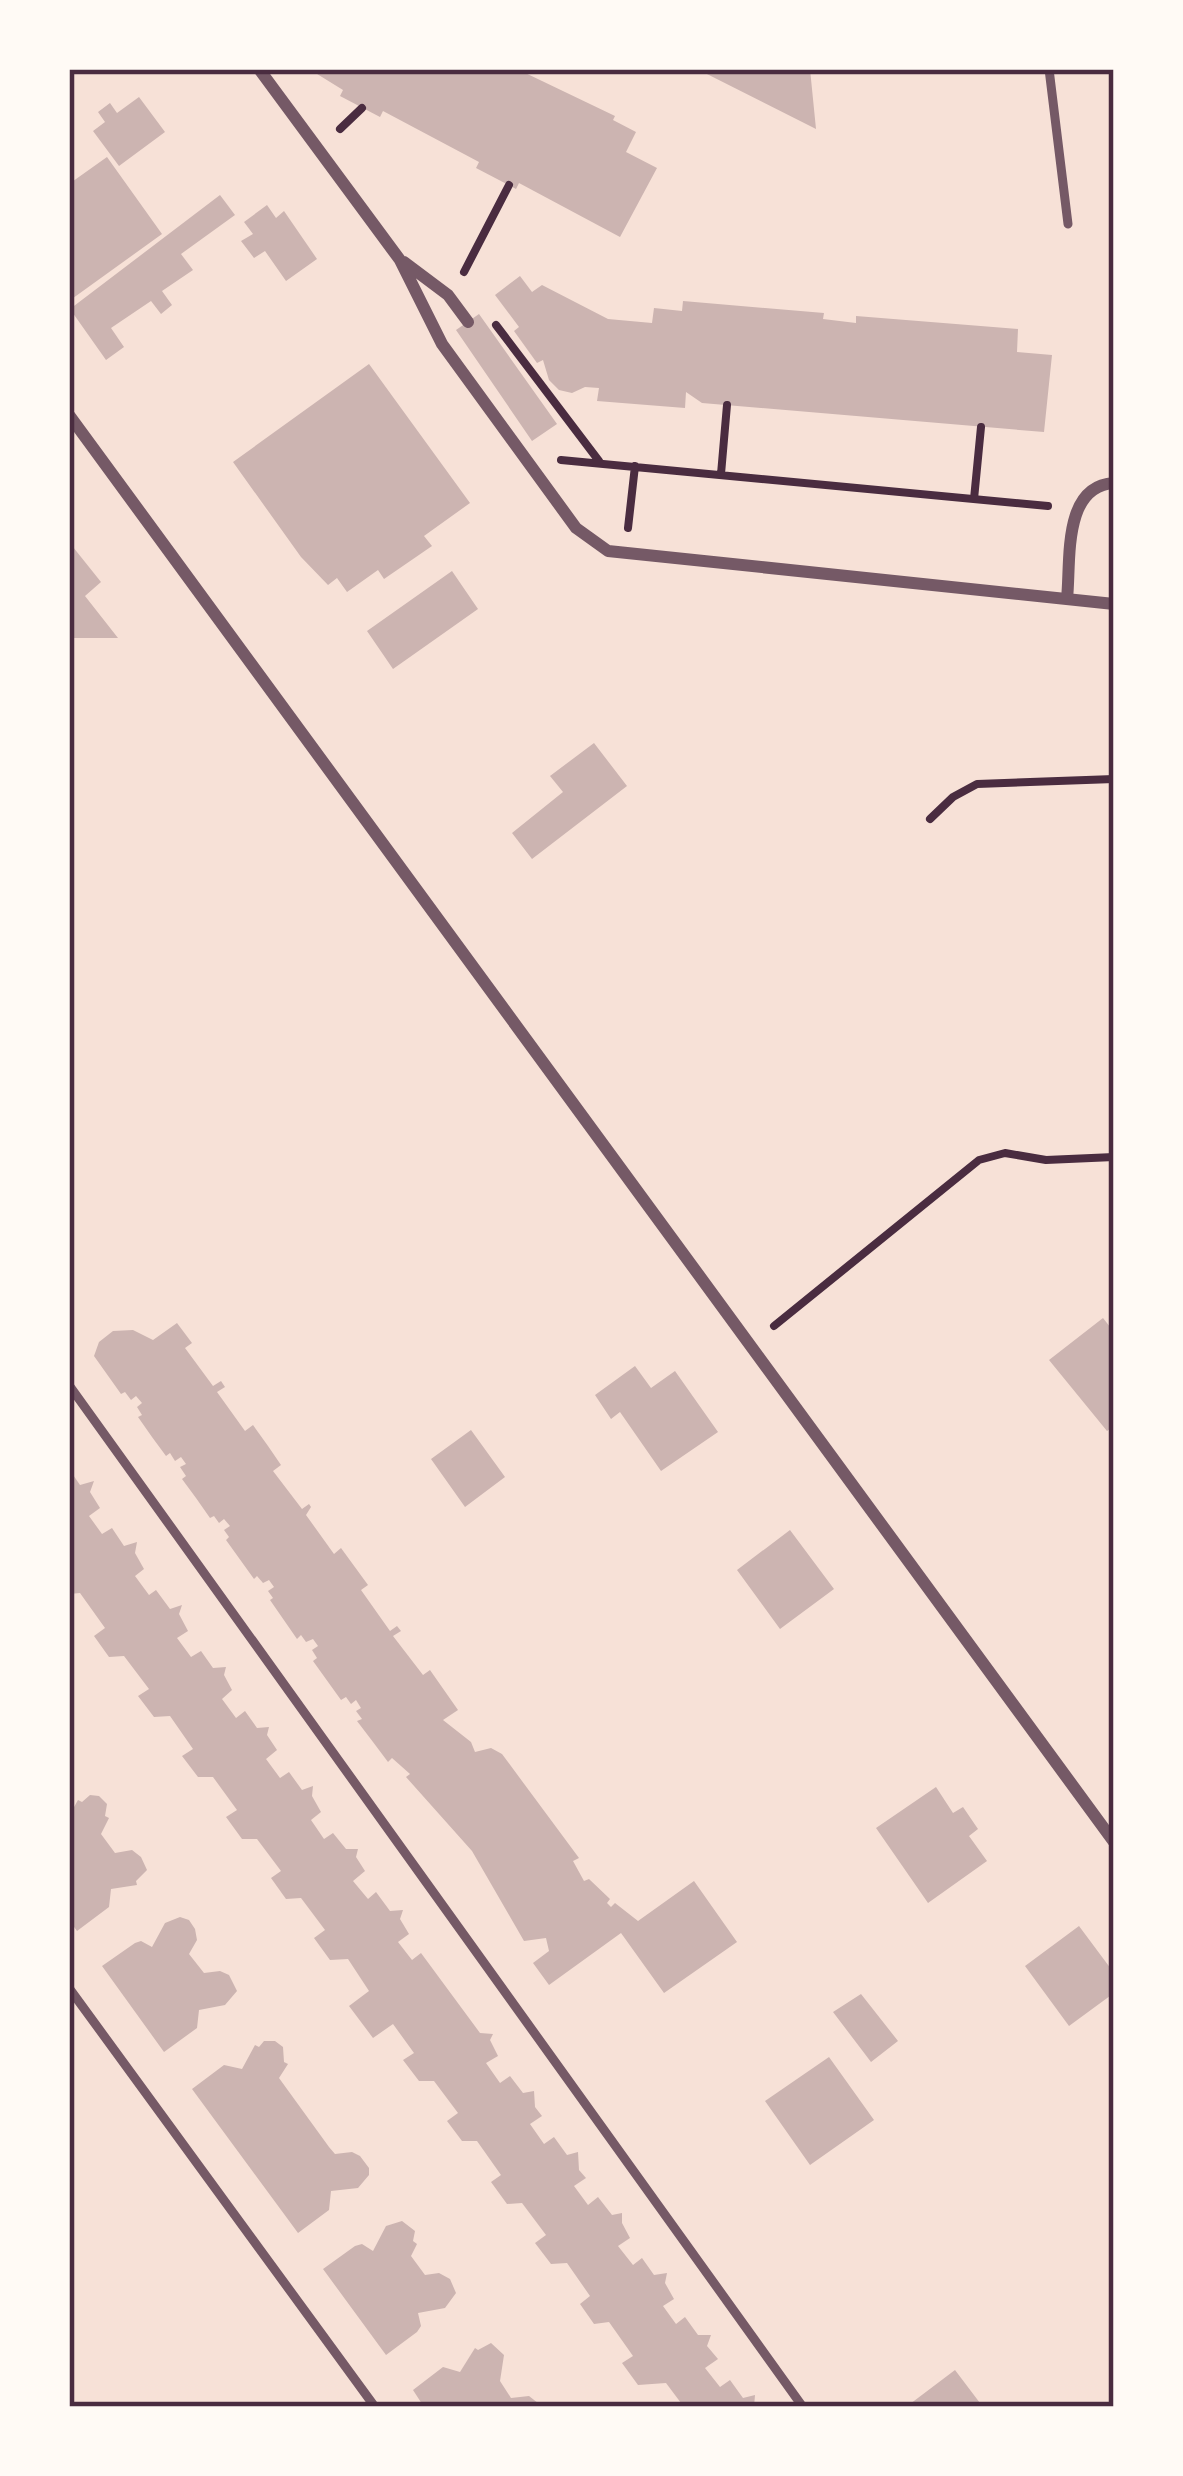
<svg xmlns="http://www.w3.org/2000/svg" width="1183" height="2476" viewBox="0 0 1183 2476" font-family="'Times New Roman',serif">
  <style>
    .building { fill: #ccb4b1 }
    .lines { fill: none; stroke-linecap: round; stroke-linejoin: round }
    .path { stroke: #4a2c40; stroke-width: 8 }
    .service { stroke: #755966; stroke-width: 9 }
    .minor { stroke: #755966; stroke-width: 12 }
    .neatline { fill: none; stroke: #4a2c40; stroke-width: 4.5 }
  </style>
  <rect width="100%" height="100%" fill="#f7e1d7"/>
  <!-- building -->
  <path class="building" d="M309,69h208l98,47 -2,4 23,12 -10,20 31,16 -37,69 -101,-54 -3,6 -40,-21 3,-6 -96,-51 -3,6 -40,-21 3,-6z
    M697,69h113l6,60z
    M139,97l26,35 -46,34 -26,-35 12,-9 -7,-10 12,-9 7,10z
    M107,157l55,77 -93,67v-117z
    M220,195l15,20 -54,39 12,16 -31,21 10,14 -11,9 -10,-13 -40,27 13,19 -18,13 -36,-51z
    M267,205l9,13 8,-7 33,48 -31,22 -21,-30 -11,7 -13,-17 12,-7 -9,-12z
    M520,276l12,16 10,-7 66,34 44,4 2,-15 28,3 1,-10 141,12 -1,6 33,4v-7l162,13 -1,23 35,3 -8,77 -342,-29 -16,-11 -1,16 -88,-7 2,-13 -14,-1 -13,6 -13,-3 -10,-10 -6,-20 -6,3 -23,-32 5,-4 -24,-32z
    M479,314l78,110 -25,17 -76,-111z
    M369,364l101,139 -46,33 8,10 -48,33 -6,-9 -31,22 -10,-14 -9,7 -27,-28 -68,-95z
    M69,542l32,40 -16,14 33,42h-49z
    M452,571l26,38 -85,60 -26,-38z
    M594,743l33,43 -95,73 -20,-26 51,-41 -13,-16z
    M1103,1318l11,14v94l-7,5 -58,-71z
    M177,1323l15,20 -7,5 28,38 8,-5 4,6 -8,5 28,39 8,-6 15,21 13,19 -8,6 29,38 7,-5 2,3 -5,8 28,39 7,-6 27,37 -7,5 29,41 7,-5 4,5 -8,5 30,39 7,-5 28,40 -15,10 28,22 4,10 16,-4 11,6 77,104 -6,3 11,20 5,-2 21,20 -3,4 4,4 4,-4 23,18 56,-40 43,61 -73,51 -43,-60 -72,52 -16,-22 16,-12 -3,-13 -22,3 -52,-90 -66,-74 4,-3 -18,-16 -4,4 -15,-20 -16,-21 5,-2 -6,-8 5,-3 -5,-8 -5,4 -5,-7 -5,3 -28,-39 4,-3 -5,-8 6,-4 -5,-7 -7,3 -5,-7 -4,4 -27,-39 3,-2 -5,-7 6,-4 -5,-7 -6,3 -6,-7 -3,3 -28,-39 3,-3 -5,-7 6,-4 -6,-7 -5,4 -5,-7 -4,2 -14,-20 -14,-19 4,-3 -6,-9 6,-3 -5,-7 -6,4 -5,-8 -4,3 -14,-19 -14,-20 4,-2 -5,-8 5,-4 -6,-7 -5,4 -6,-8 -4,2 -27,-38 5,-14 14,-11 20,-1 20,10z
    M635,1366l16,22 24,-17 43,61 -57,39 -41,-59 -9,7 -16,-24z
    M471,1430l34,47 -40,30 -34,-48z
    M69,1469l11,16 14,-4 -4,11 10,16 -11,8 13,18 10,-6 12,18 13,-4 -2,11 9,16 -9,7 14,19 7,-5 14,19 12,-4 -3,9 9,17 -11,7 14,19 10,-6 12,17 13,-1 -2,8 8,15 -10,9 14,19 9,-7 12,17 12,-1 -2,8 10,15 -11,9 14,19 9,-6 13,18 11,-4 -1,10 9,16 -10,8 13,19 9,-6 13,16h12l-2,8 9,14 -12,10 15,18 8,-7 14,19 13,-1 -3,9 9,15 -11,8 14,18 9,-7 59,80 13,1 -3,6 8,16 -12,7 14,20 10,-7 13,17 11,-2 1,16 7,9 -12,8 14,20 10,-7 13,18 11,-3 1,18 7,8 -12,8 14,19 10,-8 14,18 10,-2v10l8,15 -12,8 15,19 9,-7 12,17 13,-2 -2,10 9,16 -11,7 13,18 9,-7 13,18h13l-4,11 11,13 -13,9 15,19 10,-7 13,18 12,-3 -1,12h-70l-18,-24 -28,2 -16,-22 11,-7 -24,-34 -15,2 -14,-20 10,-8 -23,-33 -16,1 -16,-21 11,-8 -24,-32 -15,1 -16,-22 10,-7 -24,-34h-15l-15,-20 11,-8 -24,-32h-15l-16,-21 11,-7 -21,-29 -20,14 -24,-32 20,-15 -21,-32 -18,1 -16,-22 11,-8 -24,-32 -15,1 -15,-21 10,-7 -24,-32h-15l-16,-22 11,-7 -24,-33h-15l-16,-21 11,-7 -23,-33 -16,1 -16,-21 11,-7 -25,-33 -15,1 -15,-21 11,-8 -25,-35 -11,1z
    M790,1530l44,59 -54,40 -43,-59z
    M936,1787l17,26 10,-6 15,22 -9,7 18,25 -59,42 -52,-75z
    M90,1795l9,1 8,8 -2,12 4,2 -8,16 14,19 17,-3 9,7 6,13 -11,11 1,4 -26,4 -2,18 -32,24 -8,-11v-104l9,-16 4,2z
    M180,1917l9,3 6,9 2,11 -8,14 15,19 16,-2 9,4 8,16 -12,14 -26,5 -2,18 -33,24 -62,-86 33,-23 6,-2 11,6 13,-24z
    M1079,1926l35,47v20l-45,33 -44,-60z
    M861,1994l37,47 -27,21 -38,-50z
    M264,2041h11l8,6 1,15 4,2 -9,14 50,69 6,7 17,-2 8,4 9,12v7l-11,13 -27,3 -2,19 -31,23 -106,-144 32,-24 18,4 13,-24 4,2z
    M829,2057l45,63 -64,45 -45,-64z
    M402,2221l13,10 -2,10 4,3 -6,12 14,19 14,-2 11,6 6,14 -11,15 -27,5 3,13 -4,6 -31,23 -63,-86 32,-23 7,-2 11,7 13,-25z
    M491,2343l13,12 -4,26 11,17 18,-2 14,11h-119l-11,-17 30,-23 17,5 15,-24 3,2z
    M955,2370l28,37h-77z"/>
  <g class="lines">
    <!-- path -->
    <path class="path" d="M340,129l22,-21
      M464,272l45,-87
      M496,325l103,136
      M561,460l487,46
      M721,474l6,-69
      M974,499l7,-72
      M628,528l7,-62
      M930,819l23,-22 24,-13 137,-5
      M774,1326l205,-166 26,-7 41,7 68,-3"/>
    <!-- service -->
    <path class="service" d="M1049,69l19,155
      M69,1385l734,1022
      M69,1988l306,419"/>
    <!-- minor -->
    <path class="minor" d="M259,69l141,191 42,84 134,184 32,23 506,53
      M404,262l44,33 20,27
      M69,415l1045,1427
      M1067,599c4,-38 -5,-113 47,-116"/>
  </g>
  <!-- border -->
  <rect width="1183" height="2476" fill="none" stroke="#fffaf5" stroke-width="144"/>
  <rect x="72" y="72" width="1039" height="2332" class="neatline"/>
</svg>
